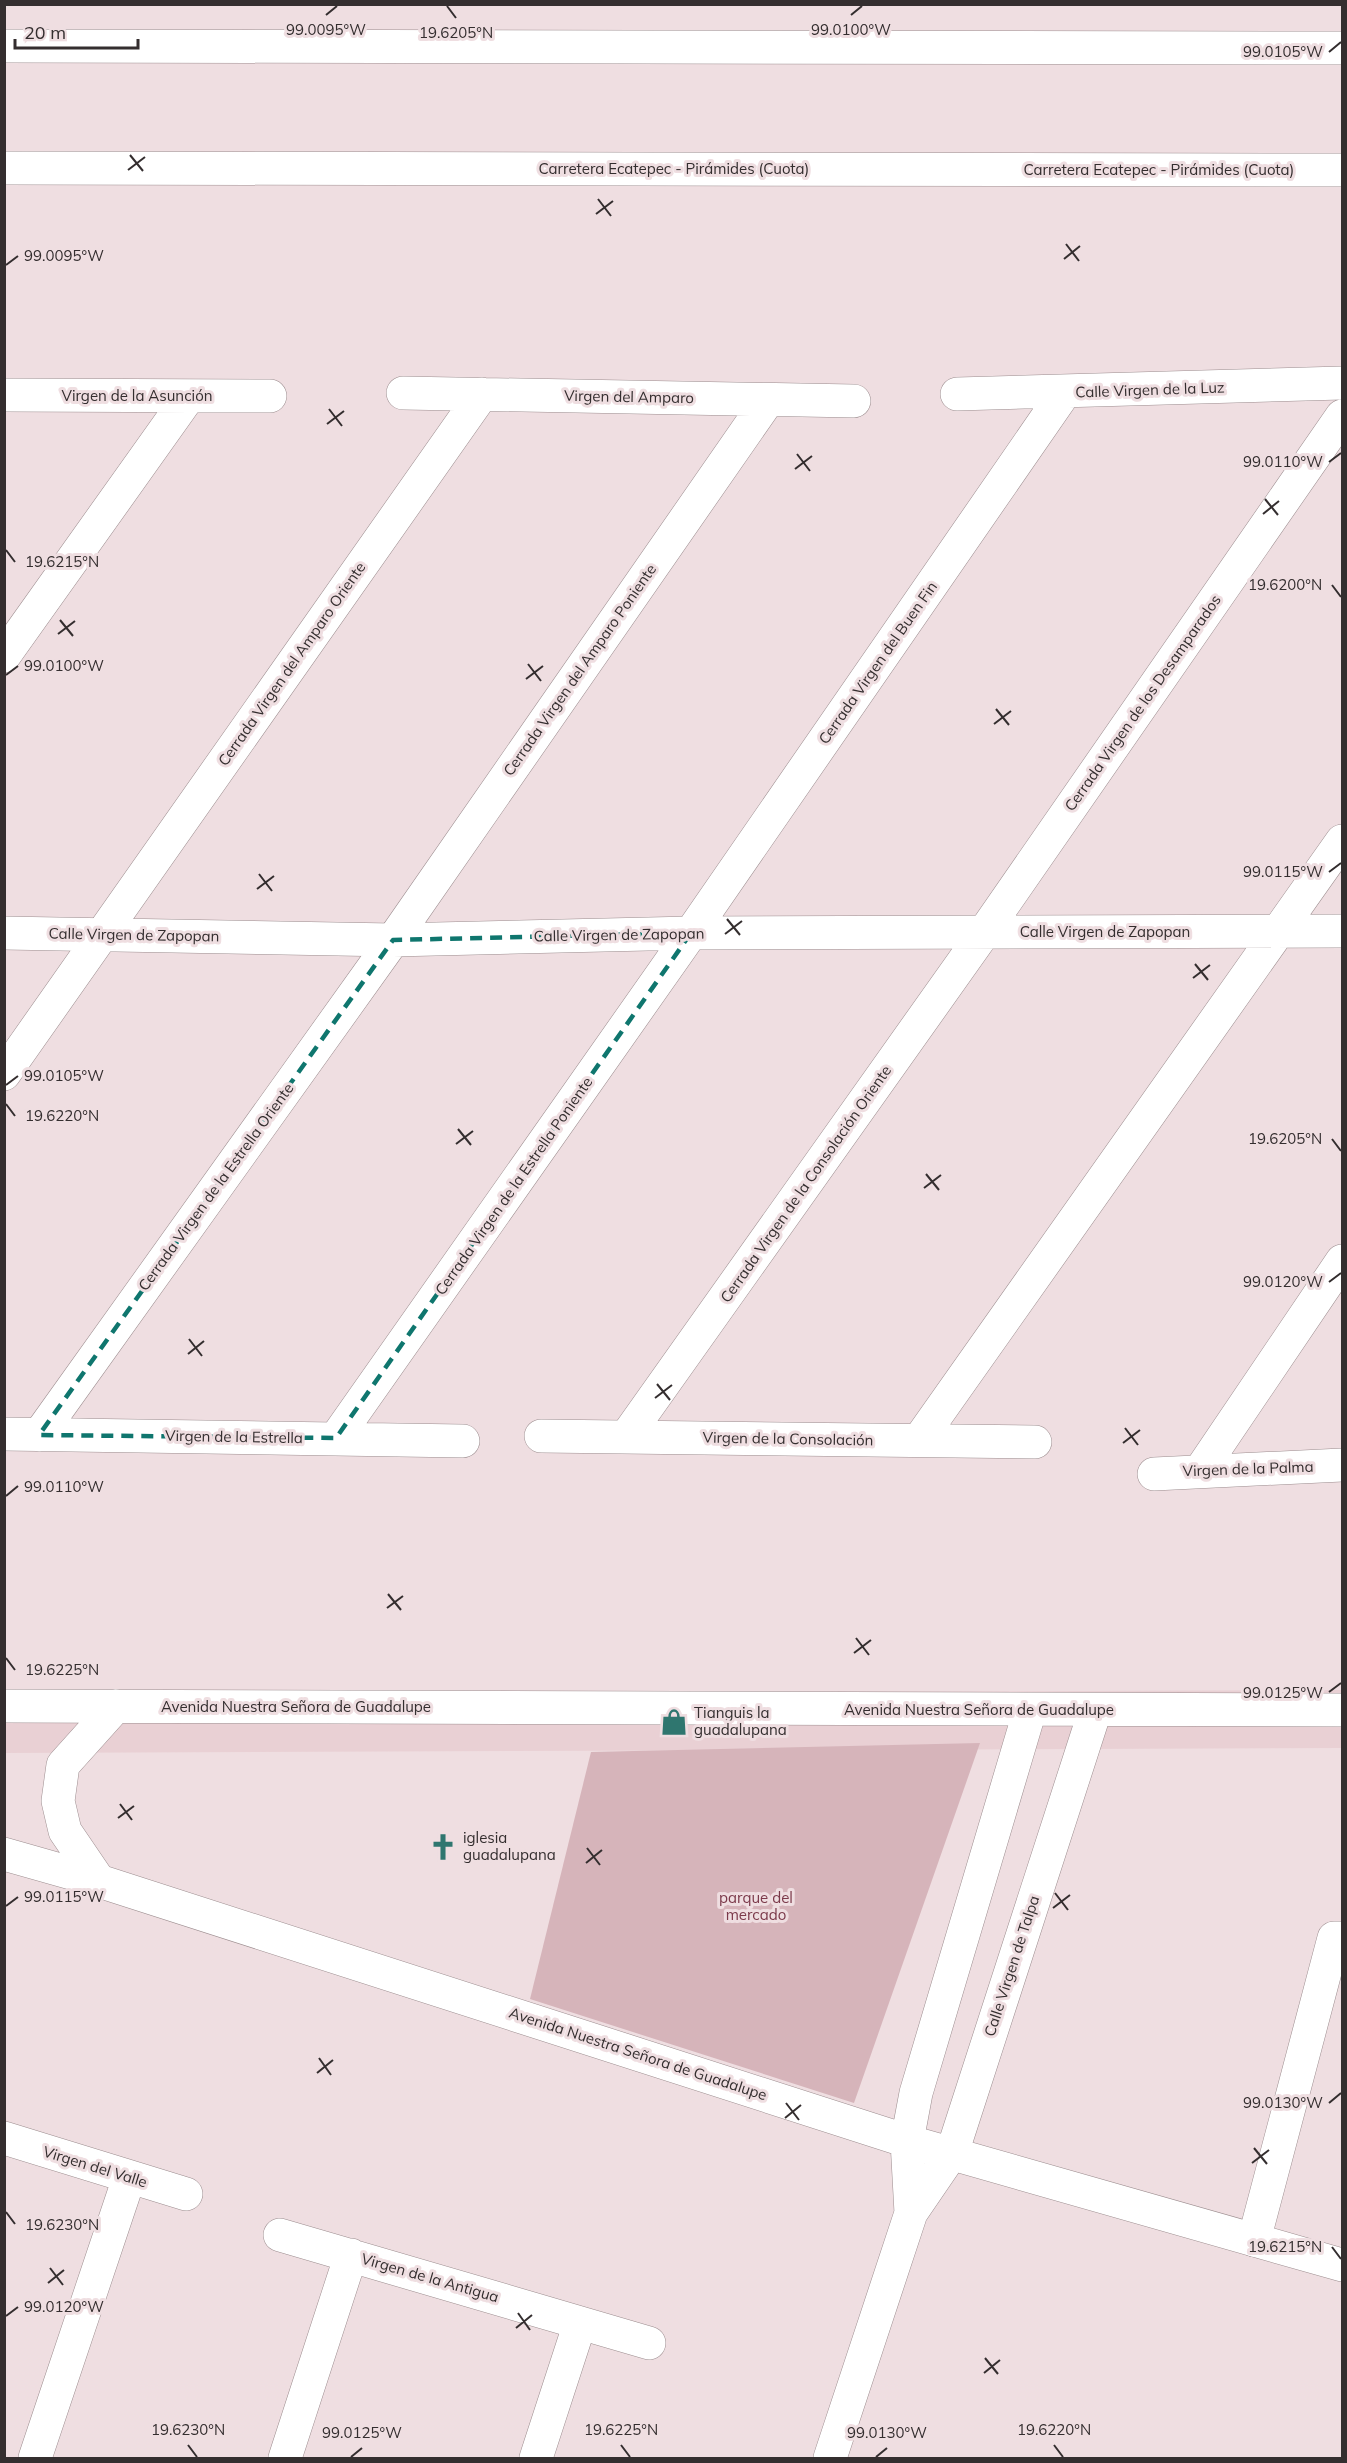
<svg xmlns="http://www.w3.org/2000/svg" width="1347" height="2463" viewBox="0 0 1347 2463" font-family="Mulish,sans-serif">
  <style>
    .built { fill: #e9d0d4 }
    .green { fill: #d6b4ba }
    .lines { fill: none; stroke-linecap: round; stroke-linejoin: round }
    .street-casing { stroke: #9c8d8f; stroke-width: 34 }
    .secondary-casing { stroke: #9c8d8f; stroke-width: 34 }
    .highway-casing { stroke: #9c8d8f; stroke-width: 34 }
    .street { stroke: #fff; stroke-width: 33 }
    .secondary { stroke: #fff; stroke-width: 33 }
    .highway { stroke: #fff; stroke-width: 33 }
    .marked { fill: none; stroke: #0f766e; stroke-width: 4.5; stroke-dasharray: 12 8; stroke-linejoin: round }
    .ticks { fill: none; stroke: #342e2f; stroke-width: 2 }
    .labels { text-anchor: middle; stroke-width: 6; stroke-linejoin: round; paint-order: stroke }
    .street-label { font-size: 15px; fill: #342e2f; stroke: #efdee1 }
    .poi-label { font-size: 15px; fill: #342e2f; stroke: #efdee1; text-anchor: start }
    .park-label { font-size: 15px; fill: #7b394a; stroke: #efdee1 }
    .ticks-label { font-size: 15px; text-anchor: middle; fill: #342e2f; stroke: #efdee1; stroke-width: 6; stroke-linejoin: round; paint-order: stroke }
  </style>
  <rect width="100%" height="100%" fill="#efdee1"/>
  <!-- built -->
  <path class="built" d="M1342,1690v58l-1337,5 -1,-58z"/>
  <!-- green -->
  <path class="green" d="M980,1743l-126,360 -324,-104 61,-247z"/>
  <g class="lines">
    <defs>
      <path id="street" d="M403,393l451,8
        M957,394l385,-11
        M4,395l266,1
        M4,656l185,-260
        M4,933l389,7 298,-7 651,-2
        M4,1074l478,-680
        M4,1434l459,7
        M39,1435l354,-495 375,-540
        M541,1436l494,6
        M626,1437l359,-506 357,-515
        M336,1438l355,-505 373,-540
        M919,1440l423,-599
        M1200,1471l142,-210
        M1154,1474l188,-9
        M4,2138l182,56
        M280,2235l369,108
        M1254,2240l80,-302h8
        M35,2458l94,-280
        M285,2458l66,-203
        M536,2458l44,-135"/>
      <path id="secondary" d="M4,1706l1338,4
        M4,1854l95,27 808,260 435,124
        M99,1881l-34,-50 -7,-30 5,-36 53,-59
        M911,2213l-4,-72 9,-48 114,-383
        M830,2458l81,-245 41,-60 143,-442"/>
      <path id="highway" d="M4,46l1338,2
        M4,168l1338,2"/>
    </defs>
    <!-- street casing -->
    <use href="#street" class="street-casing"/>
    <!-- secondary casing -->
    <use href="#secondary" class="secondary-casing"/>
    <!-- highway casing -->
    <use href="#highway" class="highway-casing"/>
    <!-- street -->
    <use href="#street" class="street"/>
    <!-- secondary -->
    <use href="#secondary" class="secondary"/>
    <!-- highway -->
    <use href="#highway" class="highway"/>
  </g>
  <!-- marked area -->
  <path class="marked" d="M691,933l-355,505 -297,-3 354,-495z"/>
  <!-- ticks -->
  <path class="ticks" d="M447,6l9,12M326,15l11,-9M851,15l11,-9M1329,52l12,-10M130,155l13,16M128,170l17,-13M598,199l13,17M596,214l17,-13M1066,244l13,17M1064,259l16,-13M6,265l12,-9M329,409l13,17M327,424l17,-13M797,454l13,17M1329,462l12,-9M795,469l17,-13M1265,499l13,16M1263,514l16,-13M6,550l9,12M1332,585l9,12M60,620l13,16M58,634l17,-13M528,664l13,17M6,675l12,-9M526,679l17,-13M996,709l13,16M994,724l17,-13M1329,872l12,-9M259,874l13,17M257,889l17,-13M727,919l13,16M725,934l17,-13M1195,964l13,16M1193,978l17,-13M6,1085l12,-9M6,1104l9,12M458,1129l13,16M1332,1139l9,12M456,1144l17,-13M926,1174l13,16M924,1188l17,-13M1329,1282l12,-9M189,1339l13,17M188,1354l16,-13M657,1384l13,16M655,1398l17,-13M1125,1428l13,17M1123,1443l17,-13M6,1496l12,-10M388,1594l13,16M387,1608l16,-12M856,1638l13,17M854,1653l17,-13M6,1658l9,12M1329,1692l12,-9M120,1804l12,16M118,1818l16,-12M587,1848l13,17M586,1863l16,-13M1055,1893l13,17M6,1906l12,-9M1053,1908l17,-13M319,2058l12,17M317,2073l16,-13M786,2103l13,17M1329,2103l12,-10M785,2118l16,-13M1254,2148l13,16M1252,2163l17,-13M6,2212l9,12M1332,2247l9,12M50,2268l13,17M48,2283l16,-13M518,2313l12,17M6,2316l12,-9M516,2328l16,-13M985,2358l13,16M984,2373l16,-13M188,2445l9,12M621,2445l9,12M1054,2445l9,12M351,2457l11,-9M876,2457l11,-9"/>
  <!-- icons -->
  <defs>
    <symbol id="shop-bare" viewBox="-9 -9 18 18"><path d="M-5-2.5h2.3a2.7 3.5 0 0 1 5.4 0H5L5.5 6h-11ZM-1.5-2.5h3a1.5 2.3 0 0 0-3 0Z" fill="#2f766f" stroke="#efdee1" stroke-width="2.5" paint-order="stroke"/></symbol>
    <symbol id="church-bare" viewBox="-9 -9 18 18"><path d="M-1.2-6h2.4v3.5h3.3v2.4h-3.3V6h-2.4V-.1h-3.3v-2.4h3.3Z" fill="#2f766f" stroke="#efdee1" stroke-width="2.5" paint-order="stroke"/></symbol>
  </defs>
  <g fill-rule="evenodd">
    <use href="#shop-bare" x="655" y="1703" width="38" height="38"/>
    <use href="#church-bare" x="424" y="1828" width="38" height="38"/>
  </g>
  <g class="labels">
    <!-- street labels -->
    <g class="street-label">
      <text x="674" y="174">Carretera Ecatepec - Pirámides (Cuota)</text>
      <text x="1159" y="175">Carretera Ecatepec - Pirámides (Cuota)</text>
      <text transform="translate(1150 390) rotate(-2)" y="5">Calle Virgen de la Luz</text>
      <text x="137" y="401">Virgen de la Asunción</text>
      <text transform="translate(629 397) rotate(1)" y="5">Virgen del Amparo</text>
      <text transform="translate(878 663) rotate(-55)" y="5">Cerrada Virgen del Buen Fin</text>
      <text transform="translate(292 664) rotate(-55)" y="5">Cerrada Virgen del Amparo Oriente</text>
      <text transform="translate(580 670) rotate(-55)" y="5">Cerrada Virgen del Amparo Poniente</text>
      <text transform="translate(1143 703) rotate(-55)" y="5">Cerrada Virgen de los Desamparados</text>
      <text x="1105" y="937">Calle Virgen de Zapopan</text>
      <text transform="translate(134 935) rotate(1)" y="5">Calle Virgen de Zapopan</text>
      <text transform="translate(619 935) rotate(-1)" y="5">Calle Virgen de Zapopan</text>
      <text transform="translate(806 1184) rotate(-55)" y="5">Cerrada Virgen de la Consolación Oriente</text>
      <text transform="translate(514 1186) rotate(-55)" y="5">Cerrada Virgen de la Estrella Poniente</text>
      <text transform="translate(216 1187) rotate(-54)" y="5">Cerrada Virgen de la Estrella Oriente</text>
      <text transform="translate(234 1437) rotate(1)" y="5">Virgen de la Estrella</text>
      <text transform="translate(788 1439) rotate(1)" y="5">Virgen de la Consolación</text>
      <text transform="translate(1248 1469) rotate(-2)" y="5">Virgen de la Palma</text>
      <text x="296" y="1712">Avenida Nuestra Señora de Guadalupe</text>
      <text x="979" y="1715">Avenida Nuestra Señora de Guadalupe</text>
      <text transform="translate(1012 1966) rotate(-72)" y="5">Calle Virgen de Talpa</text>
      <text transform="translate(638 2054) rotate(18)" y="5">Avenida Nuestra Señora de Guadalupe</text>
      <text transform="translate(95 2167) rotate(17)" y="5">Virgen del Valle</text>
      <text transform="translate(430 2278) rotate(16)" y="5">Virgen de la Antigua</text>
    </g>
    <!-- poi labels -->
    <g class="poi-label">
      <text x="694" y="1718">Tianguis la<tspan x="694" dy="17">guadalupana</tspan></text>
      <text x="463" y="1843">iglesia<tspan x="463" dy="17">guadalupana</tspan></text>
    </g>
    <!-- park labels -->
    <g class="park-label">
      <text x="756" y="1903">parque del<tspan x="756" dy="17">mercado</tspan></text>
    </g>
  </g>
  <g class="ticks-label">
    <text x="326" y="35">99.0095°W</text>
    <text x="851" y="35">99.0100°W</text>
    <text x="456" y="38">19.6205°N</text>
    <text x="1283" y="57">99.0105°W</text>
    <text x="64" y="261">99.0095°W</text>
    <text x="1283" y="467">99.0110°W</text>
    <text x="62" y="567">19.6215°N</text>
    <text x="1285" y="590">19.6200°N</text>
    <text x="64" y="671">99.0100°W</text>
    <text x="1283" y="877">99.0115°W</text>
    <text x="64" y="1081">99.0105°W</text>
    <text x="62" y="1121">19.6220°N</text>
    <text x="1285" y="1144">19.6205°N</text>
    <text x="1283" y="1287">99.0120°W</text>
    <text x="64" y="1492">99.0110°W</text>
    <text x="62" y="1675">19.6225°N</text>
    <text x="1283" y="1698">99.0125°W</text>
    <text x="64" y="1902">99.0115°W</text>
    <text x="1283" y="2108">99.0130°W</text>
    <text x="62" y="2230">19.6230°N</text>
    <text x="1285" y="2252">19.6215°N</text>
    <text x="64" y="2312">99.0120°W</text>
    <text x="188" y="2435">19.6230°N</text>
    <text x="621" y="2435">19.6225°N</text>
    <text x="1054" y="2435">19.6220°N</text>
    <text x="362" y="2438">99.0125°W</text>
    <text x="887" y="2438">99.0130°W</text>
  </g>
  <!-- border -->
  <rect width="1347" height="2463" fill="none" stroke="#342e2f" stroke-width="12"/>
  <!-- scale -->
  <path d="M15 39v9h123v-9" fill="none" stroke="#342e2f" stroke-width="3"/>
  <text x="24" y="39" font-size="18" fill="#342e2f" stroke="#efdee1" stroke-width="4.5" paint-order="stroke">20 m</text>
</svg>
